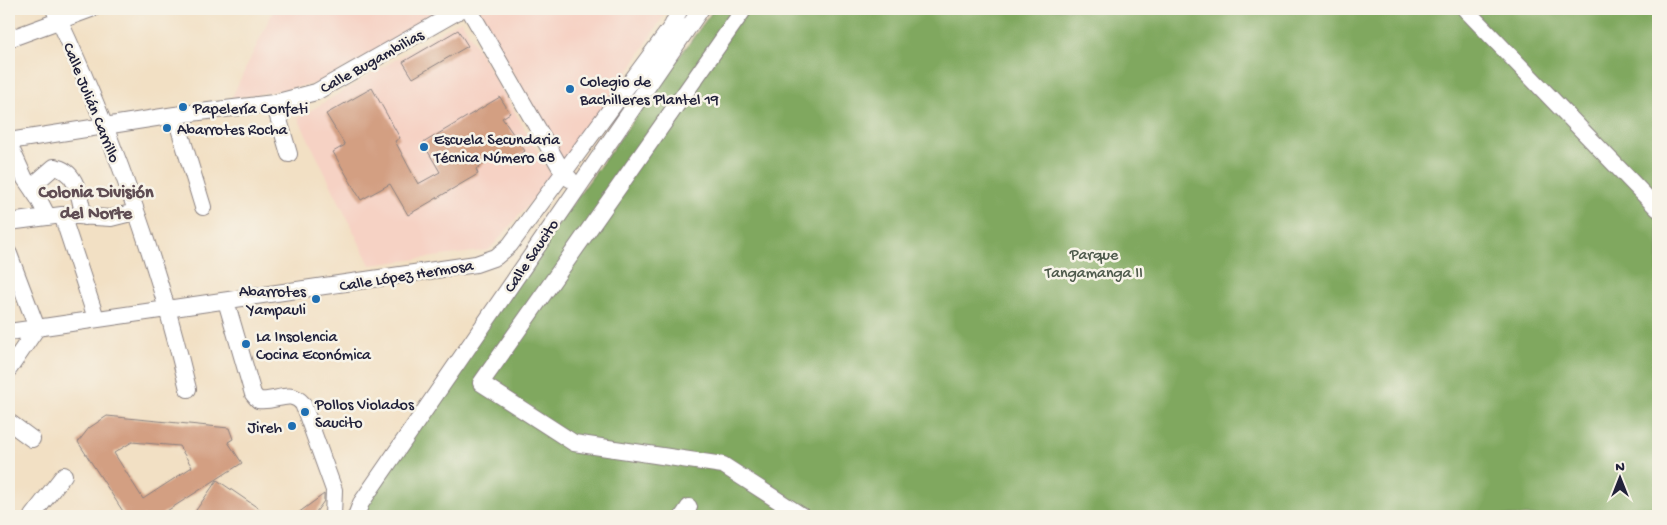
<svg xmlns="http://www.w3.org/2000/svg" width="1667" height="525" viewBox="0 0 1667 525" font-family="'Gochi Hand',sans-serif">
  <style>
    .built { fill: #f6d2c4 }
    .forest { fill: #80a85f; stroke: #51654d }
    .building { fill: #d39f82; fill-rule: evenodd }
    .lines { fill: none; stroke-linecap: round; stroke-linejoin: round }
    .minor-casing { stroke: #8a8180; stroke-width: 18 }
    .minor { stroke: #fff; stroke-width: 16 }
    .poi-dot { fill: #1f6fb2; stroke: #f7f3e8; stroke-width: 2 }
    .labels { text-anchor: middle; stroke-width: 5; stroke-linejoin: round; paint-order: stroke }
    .street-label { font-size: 16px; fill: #22223b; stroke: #f7f3e8 }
    .poi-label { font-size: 16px; fill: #22223b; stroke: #f7f3e8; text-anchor: start }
    .park-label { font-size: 16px; fill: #4e5a4c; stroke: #f7f3e8 }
    .neighbourhood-label { font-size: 18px; font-weight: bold; fill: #604e54; stroke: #f7f3e8 }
  </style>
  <rect width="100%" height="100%" fill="#f7f3e8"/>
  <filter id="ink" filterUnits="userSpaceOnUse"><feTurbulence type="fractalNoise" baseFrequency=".02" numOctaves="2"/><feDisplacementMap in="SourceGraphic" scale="10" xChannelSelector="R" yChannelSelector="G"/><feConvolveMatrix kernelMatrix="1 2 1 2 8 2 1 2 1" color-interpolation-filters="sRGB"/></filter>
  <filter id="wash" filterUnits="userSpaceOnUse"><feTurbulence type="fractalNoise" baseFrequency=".0096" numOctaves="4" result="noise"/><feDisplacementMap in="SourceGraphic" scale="20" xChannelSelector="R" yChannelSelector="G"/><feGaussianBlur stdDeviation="1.12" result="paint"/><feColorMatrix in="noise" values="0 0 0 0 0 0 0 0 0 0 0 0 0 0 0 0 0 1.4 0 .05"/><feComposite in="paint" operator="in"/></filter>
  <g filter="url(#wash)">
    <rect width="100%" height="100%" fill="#f2e0c4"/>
    <!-- built -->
    <path class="built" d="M274,9h186l-145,75 -84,15z
      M477,9h191l-101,160z
      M461,20l92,157 -64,73 -119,15 -72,-147z"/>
    <!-- forest -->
    <path class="forest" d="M714,9h944v507h-1312z"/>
    <g id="blocks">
      <!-- building -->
      <path class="building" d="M458,30l10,16 -55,32 -10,-16z
        M372,88l28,50 -5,3 23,43 22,-12 -17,-29 77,-46 10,16 -8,5 23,33 -20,13 -7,-10 -22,15 2,5 -70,41 -18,-31 -29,16 -28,-48 12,-7 -19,-31z
        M107,416l122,12 4,11 -5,3 14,21 -83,53h-33l-48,-74 11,-14zM132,442l47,4 13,21 -49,32 -29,-46z
        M217,480l44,30 -4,6h-65z
        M324,494v7l-11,15h-19z"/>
    </g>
  </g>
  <g filter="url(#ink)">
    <use href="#blocks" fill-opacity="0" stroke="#8a8180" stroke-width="1"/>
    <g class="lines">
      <defs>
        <path id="minor" d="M54,9c57,121 103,250 134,380
          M469,9l95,165 6,5
          M744,9l-263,374 93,60 149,22 79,51
          M1465,9l193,200
          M9,39l82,-30
          M274,103l15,51
          M175,115l28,92
          M9,141l166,-26 99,-12 42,-11 146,-83
          M9,144l16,35 13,19 10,19
          M33,191l6,-11 15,-13c24,4 25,30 30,50
          M62,215l34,103
          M9,222l53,-7 49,3 24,-6
          M9,254l28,74 -28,41
          M226,301l27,93 5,6c18,3 32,-12 45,4l31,86 -1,26
          M9,332l467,-68 20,-7 14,-12 162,-219 8,-17
          M9,422l23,17
          M32,516l32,-41
          M356,516l5,-13 340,-494
          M683,516l6,-9"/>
      </defs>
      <!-- minor casing -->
      <use href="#minor" class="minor-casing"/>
      <!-- minor -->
      <use href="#minor" class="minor"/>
    </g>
  </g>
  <!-- markers -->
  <g class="poi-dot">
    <circle cx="570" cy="89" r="5"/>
    <circle cx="183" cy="107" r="5"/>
    <circle cx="167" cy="128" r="5"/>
    <circle cx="424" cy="147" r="5"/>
    <circle cx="316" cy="299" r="5"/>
    <circle cx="246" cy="344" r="5"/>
    <circle cx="305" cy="412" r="5"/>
    <circle cx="292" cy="426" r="5"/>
  </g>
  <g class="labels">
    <!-- street labels -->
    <g class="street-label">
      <text transform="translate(371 60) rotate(-29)" y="6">Calle Bugambilias</text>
      <text transform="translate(93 102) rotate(68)" y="6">Calle Julián Carrillo</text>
      <text transform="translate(530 255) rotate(-56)" y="6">Calle Saucito</text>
      <text transform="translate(406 274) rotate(-9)" y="6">Calle López Hermosa</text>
    </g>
    <!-- poi labels -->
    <g class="poi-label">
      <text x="580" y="86">Colegio de<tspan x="580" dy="18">Bachilleres Plantel 19</tspan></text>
      <text x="193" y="113">Papelería Confeti</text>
      <text x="177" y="134">Abarrotes Rocha</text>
      <text x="434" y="144">Escuela Secundaria<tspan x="434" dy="18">Técnica Número 68</tspan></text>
      <text x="306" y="296" text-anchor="end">Abarrotes<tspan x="306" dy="18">Yampauli</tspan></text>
      <text x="256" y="341">La Insolencia<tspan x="256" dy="18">Cocina Económica</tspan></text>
      <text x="315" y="409">Pollos Violados<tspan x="315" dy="18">Saucito</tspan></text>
      <text x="282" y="432" text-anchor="end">Jireh</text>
    </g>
    <!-- park labels -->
    <g class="park-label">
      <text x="1094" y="259">Parque<tspan x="1094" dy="18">Tangamanga II</tspan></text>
    </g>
    <!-- neighbourhood labels -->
    <g class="neighbourhood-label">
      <text x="96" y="197">Colonia División<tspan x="96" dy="21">del Norte</tspan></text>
    </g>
  </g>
  <!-- margin -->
  <rect width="1667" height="525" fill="none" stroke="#f7f3e8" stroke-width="30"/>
  <!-- north arrow -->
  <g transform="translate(1620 478)" stroke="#f7f3e8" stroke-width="4" paint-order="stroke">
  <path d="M0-4L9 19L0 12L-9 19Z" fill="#22223b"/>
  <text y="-8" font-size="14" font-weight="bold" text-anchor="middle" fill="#22223b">N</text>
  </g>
</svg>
